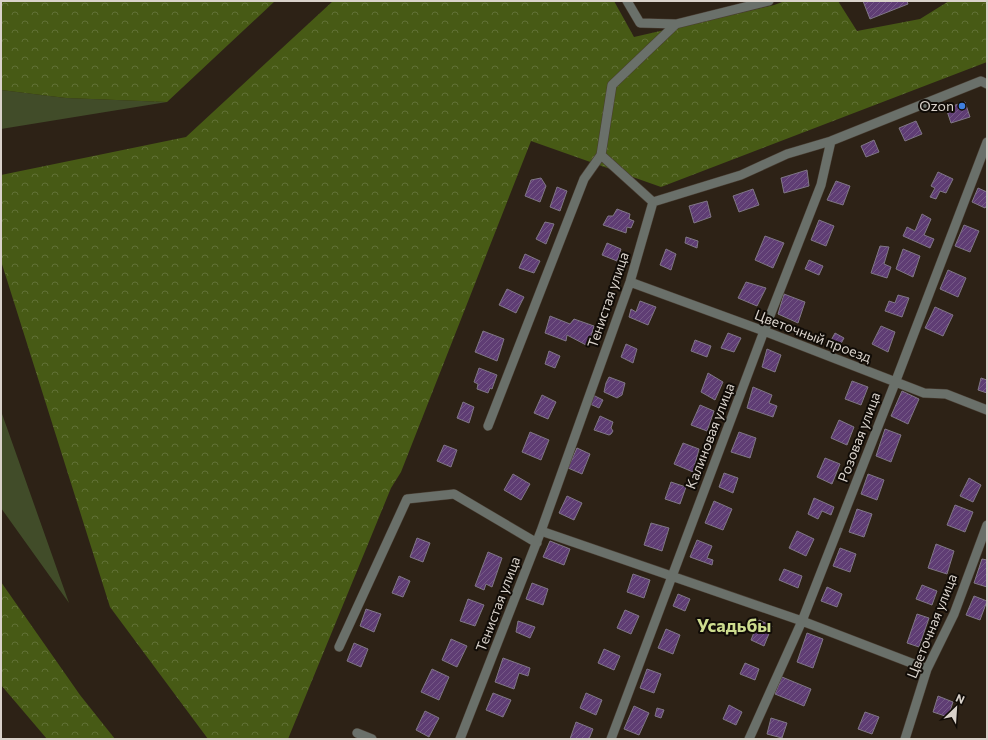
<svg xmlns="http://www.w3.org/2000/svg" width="988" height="740" viewBox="0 0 988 740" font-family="Commissioner,sans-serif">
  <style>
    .green { fill: #414c29 }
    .forest { fill: url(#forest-crowns) }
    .building { fill: url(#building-hatch); stroke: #807786 }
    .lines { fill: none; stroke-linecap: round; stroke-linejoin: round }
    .minor-casing { stroke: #493e33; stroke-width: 10 }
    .minor { stroke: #6a706a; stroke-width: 9 }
    .shop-dot { fill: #3f7fe0; stroke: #110c07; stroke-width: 1.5 }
    .labels { text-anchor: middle; stroke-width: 4; stroke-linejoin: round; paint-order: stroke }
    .poi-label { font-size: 14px; fill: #d9d2cb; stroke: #110c07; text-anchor: end }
    .street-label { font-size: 14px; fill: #d9d2cb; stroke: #110c07 }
    .district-label { font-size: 18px; font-weight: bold; fill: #cddc8f; stroke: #110c07 }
  </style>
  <defs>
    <pattern id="forest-crowns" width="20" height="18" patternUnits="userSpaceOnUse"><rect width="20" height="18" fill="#475a15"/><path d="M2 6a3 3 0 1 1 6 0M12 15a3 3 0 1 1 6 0" fill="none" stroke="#617136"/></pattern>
    <pattern id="building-hatch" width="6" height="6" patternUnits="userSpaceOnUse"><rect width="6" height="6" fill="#5f3d74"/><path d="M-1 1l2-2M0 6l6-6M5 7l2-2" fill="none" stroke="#755886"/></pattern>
  </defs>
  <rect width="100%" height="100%" fill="#2d2216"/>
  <!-- green -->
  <path class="green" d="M1,90l65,8 101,4 -166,27z
    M1,411l68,192 -68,-95z"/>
  <!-- forest -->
  <path class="forest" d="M1,1h274l-108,101 -101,-4 -65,-8z
    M333,1h281l20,36 140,-32 11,-4h53l19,30 63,-12 29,-18h38v61l-326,125 -130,-46 -130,331 -10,16 -103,251h-80l-98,-132 -109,-346v-86l185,-38z
    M1,582l79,113 35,44h-68l-46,-54z"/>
  <!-- building -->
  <path class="building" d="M863,1h44l1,3 -38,15z
    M965,102l5,15 -19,6 -5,-15z
    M916,121l6,13 -17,7 -6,-13z
    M874,140l5,12 -13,5 -5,-11z
    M807,170l2,16 -25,7 -3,-15z
    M938,172l15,7 -7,14 -6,-2 -4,8 -6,-2 5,-9 -4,-2z
    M541,178l5,8 -6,16 -15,-6 6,-16z
    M836,181l14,5 -7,19 -16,-5z
    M557,187l10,4 -7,20 -10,-4z
    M978,188l9,4v13l-2,3 -13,-6z
    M753,189l6,16 -20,7 -6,-16z
    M707,201l4,16 -17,6 -5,-17z
    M617,209l13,5 -1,5 5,2 -3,7 -4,-1 -1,6 -23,-8 5,-9h5z
    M922,214l9,5 -7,16 10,4 -4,9 -27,-12 4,-9 8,4z
    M819,220l15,6 -8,20 -15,-6z
    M545,222l9,2 -8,20 -10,-5z
    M964,225l15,6 -9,21 -15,-6z
    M765,236l19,7 -11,25 -18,-8z
    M686,237l12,4 -1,7 -12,-5z
    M607,243l14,6 -4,12 -15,-6z
    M880,246l9,1 -5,17 7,3 -4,11 -16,-5z
    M666,249l10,5 -5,16 -11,-5z
    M903,249l17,7 -7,21 -17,-8z
    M525,254l15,7 -6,12 -15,-5z
    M809,260l14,6 -4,9 -14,-6z
    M948,270l18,8 -8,19 -18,-8z
    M746,282l20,6 -9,18 -19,-8z
    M507,289l17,8 -8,16 -17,-8z
    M784,294l21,8 -7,21 -20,-9z
    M898,295l11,3 -7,19 -17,-6 4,-10 6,2z
    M640,301l16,6 -8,18 -19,-8 2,-8 5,3z
    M935,307l18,8 -10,21 -18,-8z
    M550,316l20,8 4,-5 20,7 -6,20 -21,-11 -1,6 -21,-8z
    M881,326l14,6 -7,20 -16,-8z
    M483,331l21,8 -7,22 -22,-9z
    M728,333l13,5 -7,14 -13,-4z
    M835,333l9,5 -7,13 -9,-5z
    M695,340l16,6 -4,11 -16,-6z
    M626,344l11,5 -4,14 -12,-6z
    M767,349l14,6 -6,17 -13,-5z
    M549,351l11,5 -5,12 -10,-4z
    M479,368l18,7 -5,14 -2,-1 -2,5 -11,-4 1,-5 -4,-2z
    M708,373l15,9 -8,18 -14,-8z
    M609,377l16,6 -3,12 -5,3 -13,-6 2,-9z
    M981,378l6,2v13l-9,-3z
    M852,381l16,6 -7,18 -16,-6z
    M753,387l19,8 -3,8 8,3 -4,11 -26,-9z
    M902,391l17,8 -11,25 -17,-8z
    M542,395l14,7 -8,17 -14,-6z
    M593,395l10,5 -4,8 -9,-4z
    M463,402l11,5 -5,16 -12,-5z
    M700,405l14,6 -7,20 -16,-6z
    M600,416l13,6 -2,6 2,3 -2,3 -2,1 -15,-5z
    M839,420l15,7 -7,18 -16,-7z
    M885,429l16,6 -10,27 -15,-6z
    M530,432l19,8 -8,20 -19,-8z
    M739,432l17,6 -6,20 -19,-6z
    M683,443l16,6 -6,23 -19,-8z
    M444,445l13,5 -6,17 -14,-6z
    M577,448l13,6 -8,20 -14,-6z
    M825,458l15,6 -8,20 -15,-7z
    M724,473l14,5 -5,15 -14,-6z
    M513,474l17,10 -9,16 -17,-10z
    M868,474l16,6 -7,20 -16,-6z
    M969,478l12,7 -8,17 -13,-6z
    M671,482l15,5 -6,17 -15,-5z
    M567,496l15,7 -8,17 -15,-7z
    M814,498l20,9 -3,8 -9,-4 -4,8 -10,-5z
    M714,501l18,8 -9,21 -18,-7z
    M955,505l18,7 -8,20 -18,-7z
    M857,509l15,5 -8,23 -15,-5z
    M651,523l18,5 -7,23 -18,-6z
    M797,531l17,8 -8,17 -17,-8z
    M417,538l13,5 -7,19 -13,-5z
    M697,540l15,6 -5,12 6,2 -1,5 -22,-8z
    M550,541l20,8 -6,16 -21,-8z
    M936,544l18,7 -7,23 -19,-6z
    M840,548l16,6 -6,18 -17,-6z
    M488,552l14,6 -10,29 -6,-3 -2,6 -9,-4z
    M982,559l5,1v27l-13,-4z
    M784,569l18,7 -4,12 -19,-8z
    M633,574l17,6 -6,18 -17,-6z
    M399,576l11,5 -7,16 -11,-4z
    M532,583l16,6 -5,16 -17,-6z
    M922,585l15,6 -5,14 -16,-6z
    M827,587l15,7 -5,13 -16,-6z
    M678,594l12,5 -5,12 -12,-5z
    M974,596l13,5 -7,19 -14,-5z
    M468,599l16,6 -9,21 -15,-5z
    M366,609l15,5 -7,18 -14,-6z
    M625,610l14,6 -8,18 -14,-6z
    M917,614l12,4 -10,29 -12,-4z
    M759,620l13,6 -8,20 -13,-6z
    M518,621l17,6 -5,11 -14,-6z
    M666,629l14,6 -7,19 -15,-6z
    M807,633l16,6 -10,29 -16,-6z
    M451,639l16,7 -10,21 -15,-7z
    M354,643l14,6 -7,18 -14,-6z
    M604,649l16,7 -6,14 -16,-7z
    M503,658l27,10 -2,8 -9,-3 -5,16 -19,-7z
    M745,663l14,6 -4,11 -15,-6z
    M432,669l17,8 -10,23 -18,-8z
    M647,669l14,5 -7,19 -14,-5z
    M782,677l29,12 -7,17 -29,-12z
    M493,693l18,7 -8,17 -17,-7z
    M586,693l16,7 -6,15 -16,-7z
    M938,696l15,6 -5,15 -15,-5z
    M729,705l13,7 -6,13 -13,-6z
    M634,706l15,7 -10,22 -15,-6z
    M657,708l7,2 -3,8 -6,-2z
    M425,711l14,7 -10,19 -13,-7z
    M865,712l14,5 -7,17 -14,-5z
    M771,718l16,5 -5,15 -15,-4z
    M576,722l17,7 -4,10h-19z"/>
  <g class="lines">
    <defs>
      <path id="minor" d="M627,1l13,22 36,1 93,-23
        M653,202l88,-27 46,-21 44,-13 150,-60 6,3
        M653,202l-52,-47 11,-70 64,-61
        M630,282l134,49 160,62 22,1 41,16
        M488,426l96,-247 17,-24
        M541,531l261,90 125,48
        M339,647l68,-148 47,-5 83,49
        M357,733l15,6
        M460,739l81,-208 89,-249 23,-80
        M611,739l153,-408 57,-146 10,-44
        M749,739l53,-118 93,-238 92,-241
        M905,739l22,-70 27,-55 33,-89"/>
    </defs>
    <!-- minor casing -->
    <use href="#minor" class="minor-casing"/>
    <!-- minor -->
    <use href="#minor" class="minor"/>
  </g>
  <!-- markers -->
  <circle class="shop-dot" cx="962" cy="106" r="4"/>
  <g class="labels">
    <!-- poi labels -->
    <g class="poi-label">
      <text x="954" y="111">Ozon</text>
    </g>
    <!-- street labels -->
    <g class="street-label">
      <text transform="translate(608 300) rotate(-71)" y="5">Тенистая улица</text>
      <text transform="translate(813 336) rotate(21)" y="5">Цветочный проезд</text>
      <text transform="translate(710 436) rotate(-69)" y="5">Калиновая улица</text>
      <text transform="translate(859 437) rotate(-69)" y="5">Розовая улица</text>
      <text transform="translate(498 604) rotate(-69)" y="5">Тенистая улица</text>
      <text transform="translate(932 626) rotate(-68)" y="5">Цветочная улица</text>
    </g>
    <!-- district labels -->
    <g class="district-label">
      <text x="734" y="632">Усадьбы</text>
    </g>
  </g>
  <!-- border -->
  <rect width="988" height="740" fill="none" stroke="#d9d2cb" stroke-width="4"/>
  <!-- north arrow -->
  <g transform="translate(956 708) rotate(25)" stroke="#110c07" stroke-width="3" paint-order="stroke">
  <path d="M0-3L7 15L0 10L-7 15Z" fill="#d9d2cb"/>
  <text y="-6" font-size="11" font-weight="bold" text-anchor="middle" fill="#d9d2cb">N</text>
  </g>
</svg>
